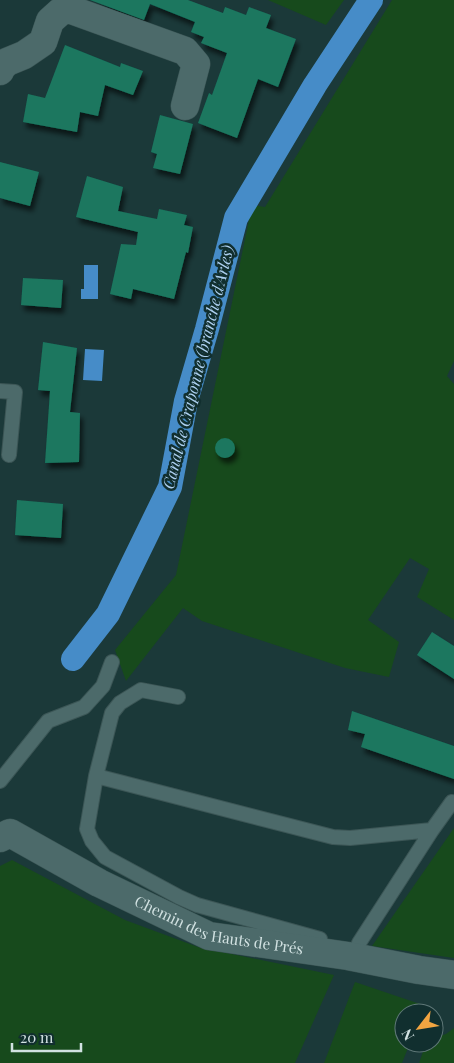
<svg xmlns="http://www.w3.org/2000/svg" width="454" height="1063" viewBox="0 0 454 1063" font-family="'Playfair Display',serif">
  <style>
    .green { fill: #174a1c }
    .water { fill: #468cc8 }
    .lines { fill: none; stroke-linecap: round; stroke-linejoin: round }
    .canal { stroke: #468cc8; stroke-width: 24 }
    .building { fill: #1a775f; filter: url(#shadow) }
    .service-casing { stroke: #3c5656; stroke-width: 16 }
    .minor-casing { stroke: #3c5656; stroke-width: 29 }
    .service { stroke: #4c6a6a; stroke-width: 14 }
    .minor { stroke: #4c6a6a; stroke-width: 28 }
    .labels { text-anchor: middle; stroke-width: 5; stroke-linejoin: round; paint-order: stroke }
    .street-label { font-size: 15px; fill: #d2e2e2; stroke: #112f2f }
    .water-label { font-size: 16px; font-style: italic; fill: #add0f0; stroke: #112f2f }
  </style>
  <defs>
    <filter id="shadow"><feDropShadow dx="3" dy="5.5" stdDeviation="2.5" flood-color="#0009"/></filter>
  </defs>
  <rect width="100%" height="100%" fill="#1b3939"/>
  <!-- green -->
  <path class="green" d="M268,0h76l-18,25z
    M392,0h62v361l-7,15 7,8v236l-37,-23 12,-28 -19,-11 -42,62 31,22 -10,35 -44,-9 -143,-47 -19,-13 -57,73 -11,-31 61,-75 76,-370 13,2z
    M454,828v130l-82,-12z
    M12,860l113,60 73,27 136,28 -39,88h-295v-197z
    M355,982l65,22 -2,9h-14v30h6l-8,20h-78z
    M454,1028v35h-35l7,-20h8v-5l12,-4z"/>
  <!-- water -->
  <path class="water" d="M84,265h14v34h-17v-10h3z
    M85,349l19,1 -2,31 -19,-1z"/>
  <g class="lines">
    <!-- canal -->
    <path class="canal" d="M73,659l35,-45 62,-127 16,-86 21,-72 29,-111 79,-133 56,-85"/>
  </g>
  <!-- building -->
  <path class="building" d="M90,0h98l35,13 2,-6 21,8 3,-8 22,8 -5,13 30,11 -18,48 -20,-8 -21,59 -39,-15 11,-30 3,2 15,-42 -26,-10 3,-6 -13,-5 4,-10 -45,-18 -6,16z
    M65,45l55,22 1,-4 22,8 -10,24 -28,-10 -7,31 -18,-4 -3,20 -54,-10 5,-28 17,4z
    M160,115l33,9 -13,50 -27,-6 4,-14 -6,-2z
    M0,162l39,10 -9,34 -30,-8z
    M87,176l36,11 -5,24 39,8 2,-10 28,6 -3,10 9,2 -5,26 -2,-1 -12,47 -41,-10 -2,10 -21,-5 11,-50 15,1 2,-13 -62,-15z
    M23,278l40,2 -2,28 -40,-3z
    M43,342l34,6 -7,64 10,1 -1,49 -34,1 5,-72 -12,-1z
    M215 448a10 10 0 1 1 20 0a10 10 0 1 1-20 0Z
    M17,500l46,4 -2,34 -46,-3z
    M432,632l22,14v33l-37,-24z
    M352,711l102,35v33l-93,-32 4,-13 -17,-4z"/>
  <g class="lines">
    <defs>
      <path id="service" d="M0,391l15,1 -6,63
        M178,697l-37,-7 -21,13 -8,10 -16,63 -9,53 5,12 13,16 74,40 18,8 123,34
        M96,776l237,61 17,1 82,-8
        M0,781l48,-60 36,-14 19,-21 9,-24
        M359,943l73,-113 20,-28"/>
      <g id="minor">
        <path d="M0,71l1,-3 6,-6 17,-7 19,-13 7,-21 10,-9 9,-3 116,42 11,13 -11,42"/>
        <path id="s1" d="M0,838l10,-5 89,50 110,53 139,20 71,14 35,5"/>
      </g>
    </defs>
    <!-- service casing -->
    <use href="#service" class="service-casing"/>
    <!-- minor casing -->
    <use href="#minor" class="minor-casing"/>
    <!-- service -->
    <use href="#service" class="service"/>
    <!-- minor -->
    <use href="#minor" class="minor"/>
  </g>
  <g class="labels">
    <!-- street labels -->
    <g class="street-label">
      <text dy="5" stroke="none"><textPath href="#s1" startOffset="242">Chemin des Hauts de Prés</textPath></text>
    </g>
    <!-- water labels -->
    <g class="water-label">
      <text transform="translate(198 367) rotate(-76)" y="6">Canal de Craponne (branche d'Arles)</text>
    </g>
  </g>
  <!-- north arrow -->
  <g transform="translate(419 1028) rotate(239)"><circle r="24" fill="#112f2f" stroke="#5e7777"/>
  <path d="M0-4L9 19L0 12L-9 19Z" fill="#f2a541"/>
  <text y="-8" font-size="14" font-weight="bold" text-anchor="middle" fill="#d2e2e2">N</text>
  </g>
  <!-- scale -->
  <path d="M12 1043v8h69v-8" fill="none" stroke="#d2e2e2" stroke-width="2.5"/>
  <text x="20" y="1043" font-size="15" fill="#d2e2e2" stroke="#112f2f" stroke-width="4" paint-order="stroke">20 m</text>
</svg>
